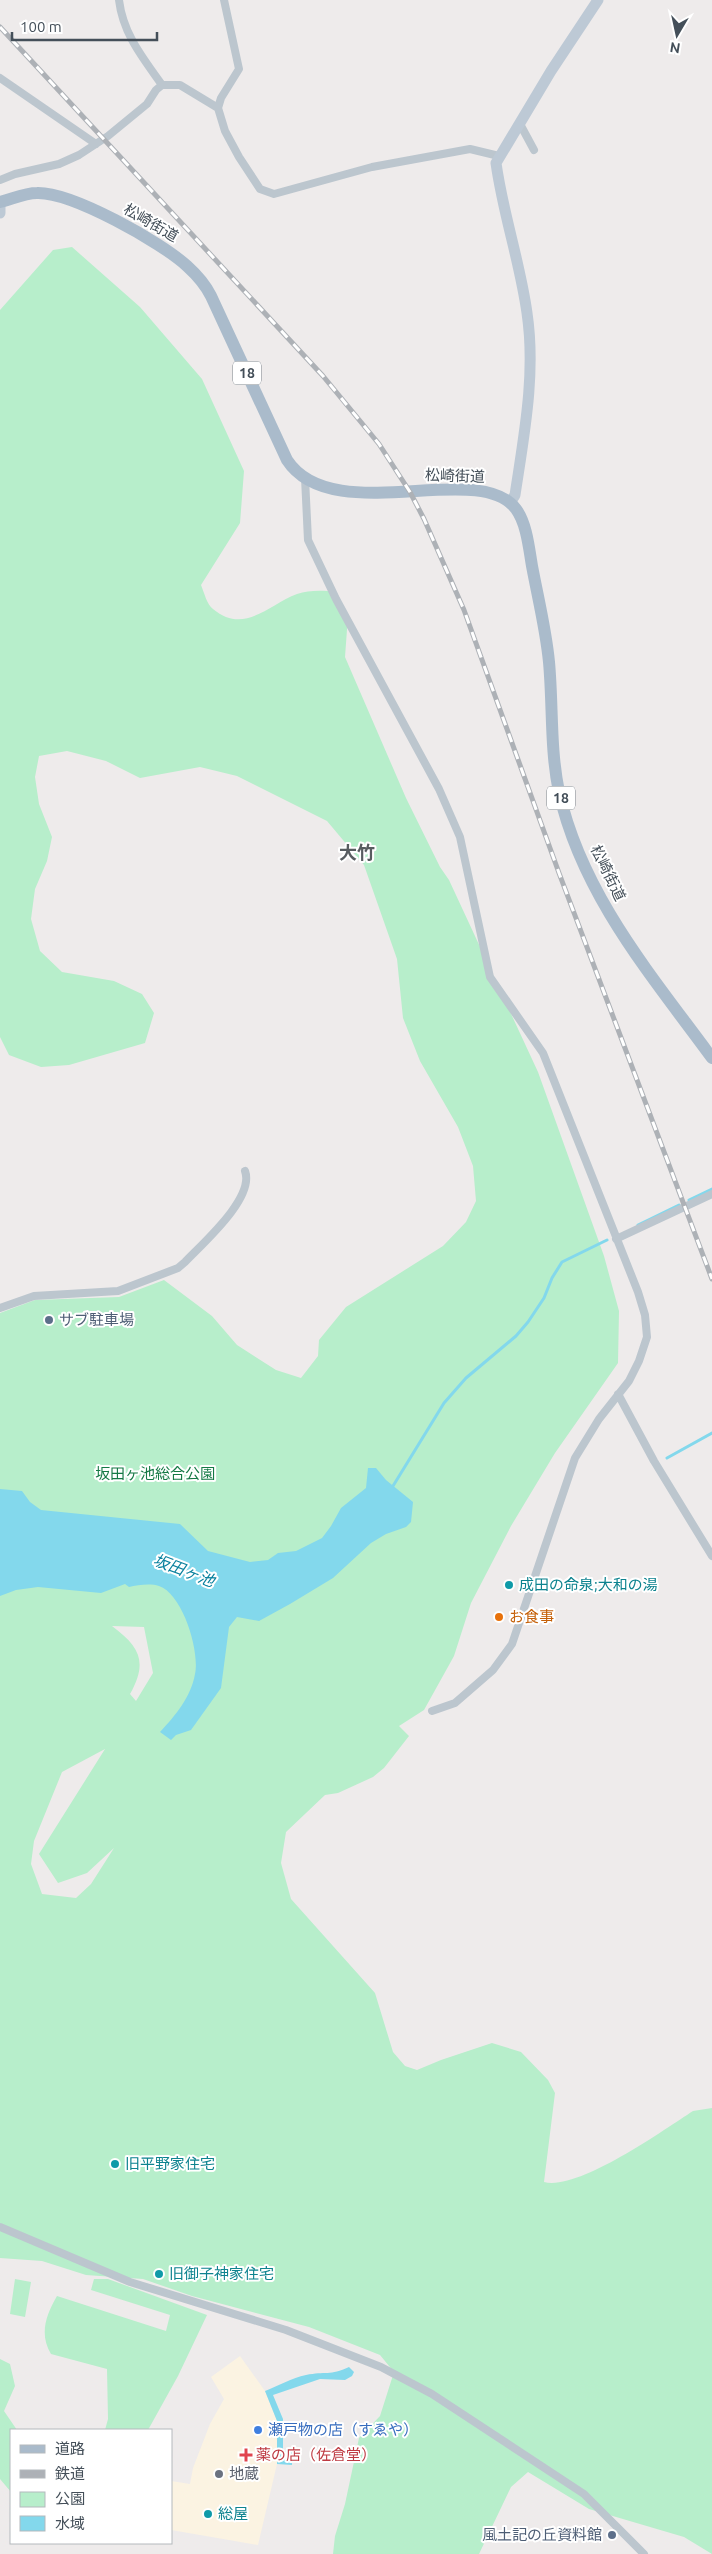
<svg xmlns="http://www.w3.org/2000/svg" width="712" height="2554" viewBox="0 0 712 2554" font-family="Ubuntu,'Noto Sans JP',sans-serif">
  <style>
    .commercial { fill: #fbf3e2 }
    .green { fill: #b7eecb; fill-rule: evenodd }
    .water { fill: #83d8ec }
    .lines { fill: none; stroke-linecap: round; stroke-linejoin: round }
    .stream { stroke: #83d8ec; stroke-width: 3 }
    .street { stroke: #bcc6ce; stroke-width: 8 }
    .secondary { stroke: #bdc9d5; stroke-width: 11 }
    .primary { stroke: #aabbcb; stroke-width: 12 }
    .rail-casing { stroke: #adb1b6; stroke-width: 5 }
    .rail { stroke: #fff; stroke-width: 3; stroke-dasharray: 9; stroke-linecap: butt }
    .service-dot { fill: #5c6f8a; stroke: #fff; stroke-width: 2 }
    .culture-dot { fill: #0f9aa8; stroke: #fff; stroke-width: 2 }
    .food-dot { fill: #e8710a; stroke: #fff; stroke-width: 2 }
    .shop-dot { fill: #3f7fe0; stroke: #fff; stroke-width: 2 }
    .health-dot { fill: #e0444e; stroke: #fff; stroke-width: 2 }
    .worship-dot { fill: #6b7280; stroke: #fff; stroke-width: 2 }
    .labels { text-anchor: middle; stroke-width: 4; stroke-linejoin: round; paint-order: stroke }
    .shield { fill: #fff; stroke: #7c848b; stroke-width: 1 }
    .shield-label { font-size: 14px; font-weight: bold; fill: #444f59 }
    .street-label { font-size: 15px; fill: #444f59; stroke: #fff }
    .service-label { font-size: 15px; fill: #4e5e75; stroke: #fff; text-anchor: start }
    .park-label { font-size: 15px; fill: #157945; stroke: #fff }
    .culture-label { font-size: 15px; fill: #0d838f; stroke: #fff; text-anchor: start }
    .food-label { font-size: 15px; fill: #c56008; stroke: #fff; text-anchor: start }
    .shop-label { font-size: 15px; fill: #366cbe; stroke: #fff; text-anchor: start }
    .health-label { font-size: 15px; fill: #be3a42; stroke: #fff; text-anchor: start }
    .worship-label { font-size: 15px; fill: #5b616d; stroke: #fff; text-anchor: start }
    .water-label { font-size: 16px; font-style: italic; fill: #0a819e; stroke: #fff }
    .quarter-label { font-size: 18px; font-weight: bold; fill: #585c60; stroke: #fff }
  </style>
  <rect width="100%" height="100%" fill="#eeebeb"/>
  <!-- commercial -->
  <path class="commercial" d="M240,2356l25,35 12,30v43l-19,81 -87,-15v-49l19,3 3,-16 17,-44 14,-25 -13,-22z"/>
  <!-- green -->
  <path class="green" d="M72,247l68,60 62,72 42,92 -4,52 -39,62c3,7 6,20 12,24 31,26 55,-4 84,-15 12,-4 26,-4 38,-2l13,24 -3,41 61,141 34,69 9,13 89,192 66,184 15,55 -1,52 -63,90 -44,73 -40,77 -17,53 -30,54 -25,16 10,10 -25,32 -11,9 -35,16 -13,2 -39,37 -5,31 10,36 84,94 18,59 12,14 12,4 24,-10 51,-17 29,9 27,28 7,13 -11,89c34,9 118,-51 149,-71l19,-3v446l-28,-17 -95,-28 -61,-37 -17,15 -32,67h-146l2,-18 10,-32 14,-66 21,-22 14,-44 -14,-17 -71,-28 -117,-31 -49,-17 -57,-4 -44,-14 -42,-3v-945l35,-13 84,-3 45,-17 48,36 25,29 39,25 25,8 17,-22 1,-16 27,-33 97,-61 23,-24 10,-21 -3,-35 -15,-39 -38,-66 -17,-43 -6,-59 -33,-94 -37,-44 -90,-45 -37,-9 -60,11 -34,-17 -39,-10 -28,5 -4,21 4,27 13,33 -5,24 -12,28 -4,30 9,32 22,21 52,9 28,13 12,19 -9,30 -76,22 -28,2 -32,-12 -9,-18v-727l53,-60zM112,1626l32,1 9,46 -17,28 -6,-7c18,-32 10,-47 -18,-68zM105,1749l-66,105 19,29 29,-10 27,-25 -23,36 -15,14 -34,-4 -11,-30 3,-23 28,-69z
    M15,2279l16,3 -6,35 -15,-3z
    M94,2279h14l99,36 -29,61 -30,54h-43l3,-11 -1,-50 -56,-15c-12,-20 -5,-39 6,-58l109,35 4,-16 -79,-25z
    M0,2359l10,5 5,22 -11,25 13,19h-6v62l-11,-13z"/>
  <!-- water -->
  <path class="water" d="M368,1468h8l10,12 27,22 -2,20 -5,5 -20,7 -15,9 -38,35 -43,26 -31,17 -22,-4 -8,10 -8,61 -30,42 -15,5 -5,5 -11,-8c15,-16 31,-35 35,-58 5,-22 -12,-80 -36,-88 -9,-3 -21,-1 -30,1l-4,-3 -24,9 -63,-6 -22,3 -16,6v-107l22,2 8,11 11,8 139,14 28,27 42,11 18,-2 10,-7 18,-2 26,-13 9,-12 10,-18 25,-20z
    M349,2367l5,5 -2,4 -7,4 -25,-1 -47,16 10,24v32l9,1v13l-15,-1v-43l-12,-30c13,-5 27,-13 41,-16 19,-4 24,1 43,-8z"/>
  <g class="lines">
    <!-- stream -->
    <path class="stream" d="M689,1200l23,-11
      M638,1225l41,-20
      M667,1458l45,-25
      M393,1486l51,-83 22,-25 50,-42 12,-14 16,-24 8,-20 10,-16 45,-22"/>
    <!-- street -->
    <path class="street" d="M119,0c4,34 24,58 43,85
      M0,78l96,66
      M218,108l3,-10 18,-29 -15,-69
      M520,124l14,26
      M0,180l15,-6 44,-10 20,-9 29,-19 39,-32 9,-14 6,-5h18l38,23 7,23 14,26 21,32 14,5 98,-27 98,-18 29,7
      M305,478l3,62 28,59 103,190 21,48 30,140 53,76 95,239 7,23 2,22 -8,24 -10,20 -30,38 -24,39 -63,186 -19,26 -38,33 -23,8
      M616,1239l96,-45
      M0,1308l34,-12 84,-5 60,-23 7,-6c17,-18 70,-64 60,-91
      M618,1394l36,67 58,95
      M0,2227l130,55 156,48 95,37 51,27 152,100 60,60"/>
    <!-- secondary -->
    <path class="secondary" d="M0,213v-11
      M510,503l5,-8c9,-60 21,-121 12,-182 -7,-51 -24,-99 -31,-150l55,-92 47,-71"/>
    <!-- primary -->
    <path class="primary" d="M0,202c12,-3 25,-9 37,-9 35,-1 124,49 150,73 10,9 18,18 24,30l76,164c45,69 192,-1 229,49 11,15 13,40 16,57 6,32 14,64 17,96 4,44 1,87 10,130 23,103 93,184 153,266"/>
    <defs>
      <path id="rail" d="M0,27l323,349 56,68 31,48 14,27 40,91 95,263 153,406"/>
    </defs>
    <!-- rail casing -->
    <use href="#rail" class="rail-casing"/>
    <!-- rail -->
    <use href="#rail" class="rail"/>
  </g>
  <!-- markers -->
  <g class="service-dot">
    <circle cx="49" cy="1320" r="5"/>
    <circle cx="612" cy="2535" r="5"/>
  </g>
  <g class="culture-dot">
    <circle cx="509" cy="1585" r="5"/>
    <circle cx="115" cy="2164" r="5"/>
    <circle cx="159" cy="2274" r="5"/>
    <circle cx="208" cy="2514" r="5"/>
  </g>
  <circle class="food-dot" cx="499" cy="1617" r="5"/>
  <circle class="shop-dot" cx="258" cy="2430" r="5"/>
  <path class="health-dot" d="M243.5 2447.5h5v5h5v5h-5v5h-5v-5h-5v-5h5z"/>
  <circle class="worship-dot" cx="219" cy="2474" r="5"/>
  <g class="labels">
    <!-- shield labels -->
    <g class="shield">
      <rect x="233" y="361.5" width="28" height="23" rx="4"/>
      <rect x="547" y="786.5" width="28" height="23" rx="4"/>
    </g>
    <g class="shield-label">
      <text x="247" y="378">18</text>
      <text x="561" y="803">18</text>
    </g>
    <!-- street labels -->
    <g class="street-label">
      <text transform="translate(151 223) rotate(30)" y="5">松崎街道</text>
      <text transform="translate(455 476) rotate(2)" y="5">松崎街道</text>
      <text transform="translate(608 873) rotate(64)" y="5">松崎街道</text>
    </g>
    <!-- service labels -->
    <g class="service-label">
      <text x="59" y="1325">サブ駐車場</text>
      <text x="602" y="2540" text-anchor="end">風土記の丘資料館</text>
    </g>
    <!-- park labels -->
    <g class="park-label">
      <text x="155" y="1479">坂田ヶ池総合公園</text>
    </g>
    <!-- culture labels -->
    <g class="culture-label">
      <text x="519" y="1590">成田の命泉;大和の湯</text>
      <text x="125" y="2169">旧平野家住宅</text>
      <text x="169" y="2279">旧御子神家住宅</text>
      <text x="218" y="2519">総屋</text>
    </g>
    <!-- food labels -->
    <g class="food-label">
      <text x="509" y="1622">お食事</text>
    </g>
    <!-- shop labels -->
    <g class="shop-label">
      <text x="268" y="2435">瀬戸物の店（すゑや）</text>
    </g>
    <!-- health labels -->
    <g class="health-label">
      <text x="256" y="2460">薬の店（佐倉堂）</text>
    </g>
    <!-- worship labels -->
    <g class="worship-label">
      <text x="229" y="2479">地蔵</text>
    </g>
    <!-- water labels -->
    <g class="water-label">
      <text transform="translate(184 1570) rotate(21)" y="6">坂田ヶ池</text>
    </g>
    <!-- quarter labels -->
    <g class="quarter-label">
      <text x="357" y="859">大竹</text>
    </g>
  </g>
  <!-- legend -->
  <rect x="10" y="2429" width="162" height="115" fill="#ffffff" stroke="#b4b9bd"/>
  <rect x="20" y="2445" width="25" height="8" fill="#aabbcb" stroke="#b4b9bd"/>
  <text x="55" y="2454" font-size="15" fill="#444f59">道路</text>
  <rect x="20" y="2470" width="25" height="8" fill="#adb1b6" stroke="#b4b9bd"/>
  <text x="55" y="2479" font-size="15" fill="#444f59">鉄道</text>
  <rect x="20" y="2492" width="25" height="15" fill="#b7eecb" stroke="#b4b9bd"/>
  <text x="55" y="2504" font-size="15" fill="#444f59">公園</text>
  <rect x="20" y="2516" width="25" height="15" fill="#83d8ec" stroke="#b4b9bd"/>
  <text x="55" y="2529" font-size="15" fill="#444f59">水域</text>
  <!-- north arrow -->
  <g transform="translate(677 35) rotate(189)" stroke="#ffffff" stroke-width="4" paint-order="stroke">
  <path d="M0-4L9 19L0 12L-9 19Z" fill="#444f59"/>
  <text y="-8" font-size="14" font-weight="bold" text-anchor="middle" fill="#444f59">N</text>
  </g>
  <!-- scale -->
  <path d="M12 32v8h145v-8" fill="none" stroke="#444f59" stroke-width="2.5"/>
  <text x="20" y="32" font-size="15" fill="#444f59" stroke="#ffffff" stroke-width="4" paint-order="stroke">100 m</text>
</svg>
